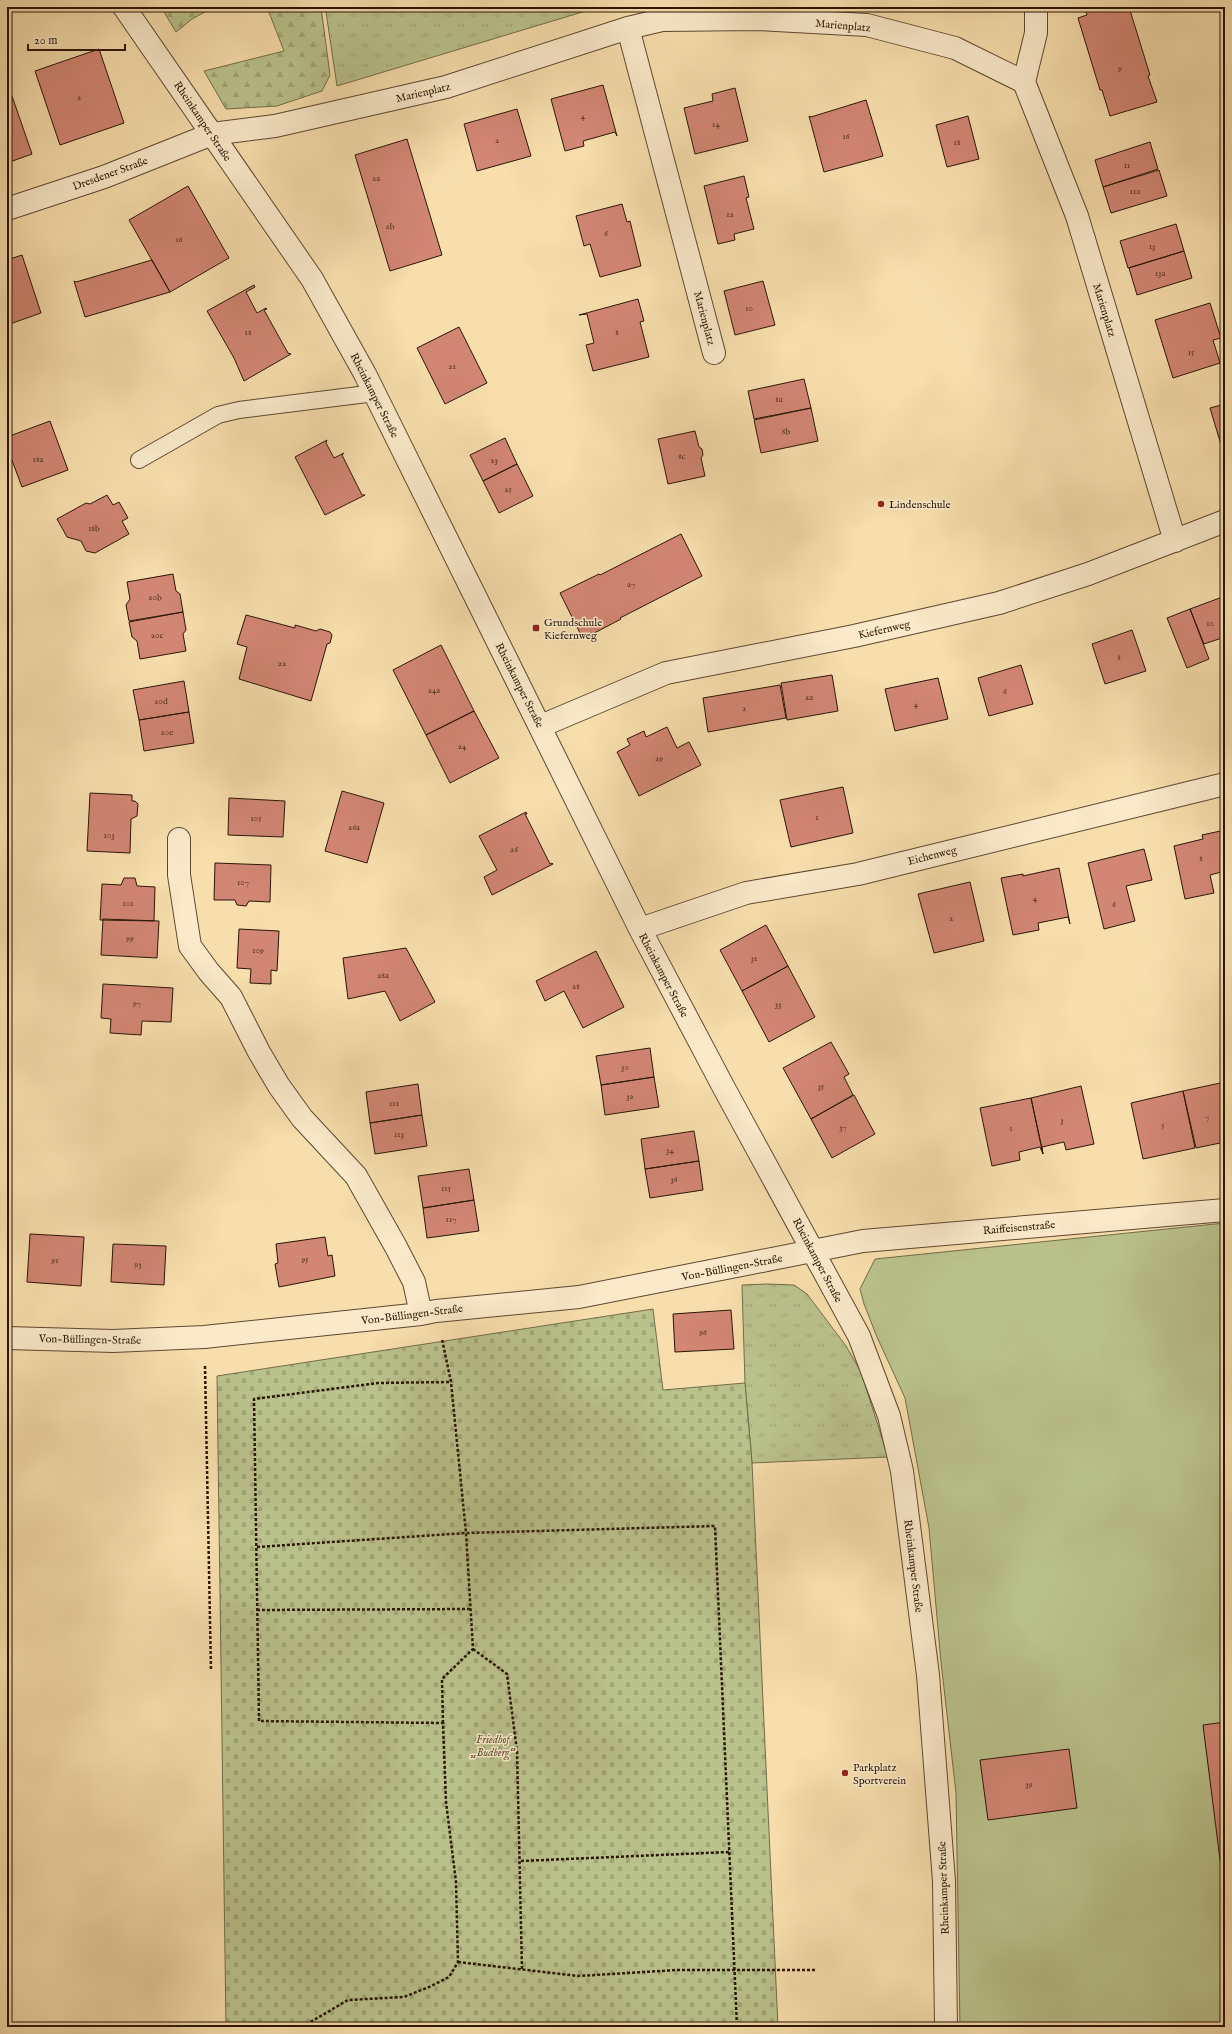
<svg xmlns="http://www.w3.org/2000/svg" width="1232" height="2034" viewBox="0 0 1232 2034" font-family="'IM FELL English',serif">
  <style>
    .grass { fill: url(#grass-tufts); stroke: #726c49 }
    .forest { fill: url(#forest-firs); stroke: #726c49 }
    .cemetery { fill: url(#cemetery-stones); stroke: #726c49 }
    .park { fill: #bac28c; stroke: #726c49 }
    .building { fill: #d28674; stroke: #2a1506 }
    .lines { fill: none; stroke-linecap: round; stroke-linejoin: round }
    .service-casing { stroke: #5e4730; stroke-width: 18 }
    .minor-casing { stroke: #5e4730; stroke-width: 24 }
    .path { stroke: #2a1506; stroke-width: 2.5; stroke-dasharray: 3 2; stroke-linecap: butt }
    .service { stroke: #faeaca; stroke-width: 16 }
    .minor { stroke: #faeaca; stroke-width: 22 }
    .poi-dot { fill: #8f2418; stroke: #faeaca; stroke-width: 1.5 }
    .labels { text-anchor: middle; stroke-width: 3; stroke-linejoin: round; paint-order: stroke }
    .number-label { font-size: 9px; fill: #543122 }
    .street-label { font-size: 11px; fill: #2a1506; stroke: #faeaca }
    .poi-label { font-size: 11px; fill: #2a1506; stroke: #faeaca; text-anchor: start }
    .park-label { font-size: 11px; font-style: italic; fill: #5c5235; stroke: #faeaca }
  </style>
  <defs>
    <pattern id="grass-tufts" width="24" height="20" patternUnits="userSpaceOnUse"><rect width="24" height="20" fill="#bac28c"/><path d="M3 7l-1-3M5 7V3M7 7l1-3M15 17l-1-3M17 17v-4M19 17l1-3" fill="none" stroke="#a0a677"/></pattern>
    <pattern id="forest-firs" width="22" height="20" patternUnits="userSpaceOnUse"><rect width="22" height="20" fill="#bac28c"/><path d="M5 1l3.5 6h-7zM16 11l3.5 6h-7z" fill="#a0a677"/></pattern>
    <pattern id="cemetery-stones" width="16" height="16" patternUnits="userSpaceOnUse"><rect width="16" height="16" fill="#bac28c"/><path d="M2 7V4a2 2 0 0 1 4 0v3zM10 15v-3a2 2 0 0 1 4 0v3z" fill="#a0a677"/></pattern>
  </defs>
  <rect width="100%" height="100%" fill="#f8dead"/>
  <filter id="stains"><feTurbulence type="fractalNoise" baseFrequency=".005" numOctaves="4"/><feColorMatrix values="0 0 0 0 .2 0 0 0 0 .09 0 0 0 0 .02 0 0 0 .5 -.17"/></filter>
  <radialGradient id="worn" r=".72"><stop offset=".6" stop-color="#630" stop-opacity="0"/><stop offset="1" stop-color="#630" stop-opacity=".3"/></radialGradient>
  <!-- grass -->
  <path class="grass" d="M331,7h268l-262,79 -11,-74z
    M767,1284l27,1 13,9 39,52 15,26 27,85 -136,6 -7,-80 -3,-98z"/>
  <!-- forest -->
  <path class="forest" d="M161,7h53l-22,12 -16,13z
    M267,7h54l9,68 -8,16 -45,15 -51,3 -22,-38 80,-20z"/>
  <!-- cemetery -->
  <path class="cemetery" d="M653,1309l10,81 82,-7 7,80 26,564h-552l-9,-651z"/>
  <!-- park -->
  <path class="park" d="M1225,1223v804h-265l-4,-234 -15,-131 -12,-134 -24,-130 -28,-61 -13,-33 -4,-15 15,-30z"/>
  <!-- building -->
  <path class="building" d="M1085,7h18l1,3 10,-3h15l21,68 -2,1 9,26 -47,14 -8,-26h-2l-22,-72 9,-3z
    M99,49l25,74 -64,22 -25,-74z
    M603,85l14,51 -2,-4 -32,9 1,5 -19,5 -14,-52z
    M735,88l13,53 -53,13 -11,-46 29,-7 -1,-7z
    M12,96l20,58 -25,9v-65z
    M866,100l17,56 -59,16 -15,-56 2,1z
    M517,109l14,47 -54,15 -13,-47z
    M968,116l11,43 -32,8 -11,-42z
    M407,139l35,116 -52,16 -35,-116z
    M1150,142l8,27 -55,18 -8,-27z
    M1159,170l8,26 -56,17 -8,-26z
    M744,176l5,21 -3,1 8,31 -20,5 1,6 -17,4 -14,-58z
    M188,186l41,72 -59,34 -41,-72z
    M622,204l5,18 3,-1 11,45 -41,11 -10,-33 -6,2 -8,-30z
    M1176,224l8,27 -56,17 -8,-27z
    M1184,251l8,27 -55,17 -8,-27z
    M22,255l19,58 -34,12v-65z
    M152,260l18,32 -85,25 -11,-36 2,1z
    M763,281l12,44 -40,10 -11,-44z
    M254,285l1,2 -9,5 11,21 9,-5 1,1 -3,1 24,43 3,1 -47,27 -10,-23 -27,-47z
    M638,299l6,22 -4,1 9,35 -56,14 -7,-26 8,-2 -7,-29 -8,1z
    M1210,303l11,35 -8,2 7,23 -47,15 -18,-58z
    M459,327l28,56 -42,21 -28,-56z
    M804,379l7,29 -57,11 -6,-28z
    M1225,404v54l-15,-50z
    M811,408l7,33 -57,12 -7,-33z
    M50,421l18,49 -46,17 -15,-40v-10z
    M695,431l4,16 3,2 1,6 -2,3 4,18 -37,8 -10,-45z
    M505,438l12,26 -34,17 -13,-26z
    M327,440l-1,3 8,15 10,-5 -2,2 20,40h3l-40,20 -30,-58z
    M517,464l16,32 -34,17 -16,-32z
    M107,495l6,10 6,-3 9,16 -6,3 7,13 -34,19 -9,-2 -5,-10 -14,-4 -10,-18 29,-16 4,1z
    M681,534l21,42 -82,42 1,1 -38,20 -23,-46 39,-19 1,1z
    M173,574l3,17 4,3 3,18 -54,9 -3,-16 4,-6 -3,-17z
    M1225,596v41l-21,7 -14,-35z
    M1190,609l19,50 -22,9 -20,-50z
    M183,612l3,18 -3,4 3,17 -46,8 -3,-18 -5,-4 -3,-15z
    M246,615l49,13v-3l21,6 4,-2 10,3 2,3 -2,8 -3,1 -16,57 -72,-22 8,-32 -10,-3z
    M1132,630l14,41 -41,13 -13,-40z
    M441,645l33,66 -48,24 -33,-65z
    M1021,665l12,39 -44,12 -11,-38z
    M832,675l6,36 -51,9 -6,-37z
    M938,678l10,41 -53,12 -10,-42z
    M184,681l5,31 -50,8 -6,-30z
    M780,685l6,33 -78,14 -5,-34z
    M474,711l25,47 -49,25 -24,-48z
    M189,712l5,31 -50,8 -5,-31z
    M667,727l10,21 12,-6 12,23 -62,31 -22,-44 13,-7 -3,-6 17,-8 2,6z
    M843,787l10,46 -62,14 -11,-47z
    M342,791l42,12 -17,60 -42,-12z
    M90,793l42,2v6h3l3,3 -1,12 -6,3 -1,34 -43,-2z
    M229,798l56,3 -2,36 -55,-2z
    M526,812l1,2h-2l25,50 2,-1 1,1 -61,31 -8,-18 13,-7 -18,-34z
    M1225,830v41l-15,4 4,18 -29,6 -11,-53 29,-7 -1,-4z
    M1144,849l8,31 -26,6 9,35 -31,8 -16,-66z
    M215,863l56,2 -1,37 -21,-1 -3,5 -9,-1 -2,-5h-21z
    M1059,868l11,56 -2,-7 -30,6 1,7 -26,5 -12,-57 22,-4v2z
    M124,878h11l2,8 18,1 -1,34 -54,-1 2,-36 19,1z
    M970,882l14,59 -50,12 -16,-59z
    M103,919l56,2 -2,37 -56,-3z
    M766,925l22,41 -46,25 -22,-41z
    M239,929l40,2 -2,40 -6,-1v14l-21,-1 1,-14 -14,-1z
    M406,948l29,54 -35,19 -15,-30 -37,8 -5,-41z
    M596,951l28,56 -41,21 -19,-37 -19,10 -9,-20z
    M788,966l27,51 -46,25 -27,-51z
    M103,984l70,4 -2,34 -29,-1 -1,14 -31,-2 1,-14 -10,-1z
    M831,1042l18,32 -5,3 9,18 -42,24 -28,-51z
    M650,1048l4,29 -53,8 -5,-29z
    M654,1077l5,30 -54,8 -4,-30z
    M1225,1082v60l-29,6 -13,-57z
    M418,1084l4,31 -52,8 -4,-31z
    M1081,1086l13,58 -28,6 -2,-8 -22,5 1,7 -12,-56z
    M1183,1091l12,57 -52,11 -12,-56z
    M854,1095l21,39 -43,24 -21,-39z
    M1031,1098l12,56 -3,-7 -21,5 1,8 -28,6 -12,-58z
    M422,1115l5,31 -52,8 -5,-31z
    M694,1131l5,30 -54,8 -4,-30z
    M699,1161l4,29 -53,8 -5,-29z
    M469,1169l5,31 -51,8 -5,-32z
    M474,1200l5,31 -52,7 -4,-30z
    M30,1234l54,3 -3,49 -54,-4z
    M325,1237l3,19 4,-1 3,21 -56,11 -4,-23 3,-1 -2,-19z
    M113,1244l53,2 -2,39 -53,-3z
    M731,1310l3,39 -59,3 -2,-38z
    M1225,1722v177l-22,-174z
    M1069,1749l8,59 -89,12 -8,-60z
    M549,2025v2h-38z"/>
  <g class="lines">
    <defs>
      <path id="service" d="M139,460l79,-45 21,-5 136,-17"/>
      <path id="minor" d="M124,7l188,272 53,95 275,555 84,159 135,248 30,80 13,55 26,204 16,206 2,146
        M1036,7v26l-12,49 53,134 98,325
        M628,28l86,325
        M7,209l97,-32 108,-43 63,-8 171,-39 182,-59 34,-8 96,-1 109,6 88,23 69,34
        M541,726l125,-53 188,-37 145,-33 89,-29 137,-53
        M179,839v36l11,71 19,26 22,25 28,55 20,34 23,32 54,58 40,71 18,35 7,32
        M640,929l106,-36 112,-19 367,-90
        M7,1338l106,3 91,-4 217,-23 15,-3 143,-14 284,-56 362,-31"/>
    </defs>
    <!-- service casing -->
    <use href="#service" class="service-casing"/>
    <!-- minor casing -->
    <use href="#minor" class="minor-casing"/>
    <!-- path -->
    <path class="path" d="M205,1366l6,305
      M257,1547l209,-14 249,-7 22,501
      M257,1610l214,-1
      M473,1649l34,25 10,77 5,219
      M443,1723l-1,-44 31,-30 -7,-116 -15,-151
      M521,1861l208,-9
      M458,1962l120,14 99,-6h139
      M302,2027l46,-27 56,-3 25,-10 20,-10 9,-15 -2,-80 -10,-80 -3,-79 -184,-2 -5,-322 124,-16 73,-1 -9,-43"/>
    <!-- service -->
    <use href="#service" class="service"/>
    <!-- minor -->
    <use href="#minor" class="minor"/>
  </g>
  <!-- markers -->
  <g class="poi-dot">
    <circle cx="881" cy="504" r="4"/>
    <rect x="532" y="624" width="8" height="8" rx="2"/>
    <circle cx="845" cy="1773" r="4"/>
  </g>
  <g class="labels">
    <!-- number labels -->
    <g class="number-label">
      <text x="1120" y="71">9</text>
      <text x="79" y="100">2</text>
      <text x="583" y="119">4</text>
      <text x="716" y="127">14</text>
      <text x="846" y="139">16</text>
      <text x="497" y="143">2</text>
      <text x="957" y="145">18</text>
      <text x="1127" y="168">11</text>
      <text x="376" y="181">2a</text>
      <text x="1135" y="194">11a</text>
      <text x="730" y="217">12</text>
      <text x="390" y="229">2b</text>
      <text x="606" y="236">6</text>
      <text x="179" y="242">16</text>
      <text x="1152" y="249">13</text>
      <text x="1160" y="276">13a</text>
      <text x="749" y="311">10</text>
      <text x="248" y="335">18</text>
      <text x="617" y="335">8</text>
      <text x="1191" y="355">15</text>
      <text x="452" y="369">21</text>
      <text x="779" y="402">8a</text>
      <text x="786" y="434">8b</text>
      <text x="682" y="459">8c</text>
      <text x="38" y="462">18a</text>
      <text x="494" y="463">23</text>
      <text x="508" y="492">25</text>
      <text x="94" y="531">18b</text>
      <text x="631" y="587">27</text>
      <text x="155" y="600">20b</text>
      <text x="1210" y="626">10</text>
      <text x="157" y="638">20c</text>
      <text x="1119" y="660">8</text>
      <text x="282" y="666">22</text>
      <text x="434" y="693">24a</text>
      <text x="1005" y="694">6</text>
      <text x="809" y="700">2a</text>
      <text x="161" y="704">20d</text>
      <text x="916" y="707">4</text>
      <text x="744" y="711">2</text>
      <text x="167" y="735">20e</text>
      <text x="462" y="749">24</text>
      <text x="659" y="761">29</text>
      <text x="817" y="820">1</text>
      <text x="256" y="821">105</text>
      <text x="354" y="830">26a</text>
      <text x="109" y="838">103</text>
      <text x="514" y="852">26</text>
      <text x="1201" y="861">8</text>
      <text x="243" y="885">107</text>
      <text x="1035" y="901">4</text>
      <text x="128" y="906">101</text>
      <text x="1114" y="907">6</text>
      <text x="951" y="921">2</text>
      <text x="130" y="941">99</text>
      <text x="258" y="953">109</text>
      <text x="754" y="961">31</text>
      <text x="383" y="978">28a</text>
      <text x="576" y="989">28</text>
      <text x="137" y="1006">97</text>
      <text x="778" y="1007">33</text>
      <text x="625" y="1070">30</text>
      <text x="821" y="1089">35</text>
      <text x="630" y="1099">32</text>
      <text x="394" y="1106">111</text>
      <text x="1207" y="1120">7</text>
      <text x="1062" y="1123">3</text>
      <text x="1163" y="1128">5</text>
      <text x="843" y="1130">37</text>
      <text x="1011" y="1131">1</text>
      <text x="399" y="1137">113</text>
      <text x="670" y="1153">34</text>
      <text x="674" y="1182">36</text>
      <text x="446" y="1191">115</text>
      <text x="451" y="1222">117</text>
      <text x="305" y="1262">95</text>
      <text x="55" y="1263">91</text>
      <text x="138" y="1267">93</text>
      <text x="703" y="1335">96</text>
      <text x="1029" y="1787">39</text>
    </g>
    <!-- street labels -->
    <g class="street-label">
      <text transform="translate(843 25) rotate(5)" y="4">Marienplatz</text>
      <text transform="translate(423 92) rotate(-13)" y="4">Marienplatz</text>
      <text transform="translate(203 121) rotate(56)" y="4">Rheinkamper Straße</text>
      <text transform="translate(110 173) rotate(-20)" y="4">Dresdener Straße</text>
      <text transform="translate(1105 310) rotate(73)" y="4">Marienplatz</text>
      <text transform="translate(705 318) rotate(75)" y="4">Marienplatz</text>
      <text transform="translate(375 395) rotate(63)" y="4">Rheinkamper Straße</text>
      <text transform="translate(884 629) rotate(-13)" y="4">Kiefernweg</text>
      <text transform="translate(520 685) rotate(63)" y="4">Rheinkamper Straße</text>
      <text transform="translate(932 855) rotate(-14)" y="4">Eichenweg</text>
      <text transform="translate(664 975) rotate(62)" y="4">Rheinkamper Straße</text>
      <text transform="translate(1019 1227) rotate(-5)" y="4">Raiffeisenstraße</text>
      <text transform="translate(818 1260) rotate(62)" y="4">Rheinkamper Straße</text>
      <text transform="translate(732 1267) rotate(-11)" y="4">Von-Büllingen-Straße</text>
      <text transform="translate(412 1314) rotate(-7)" y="4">Von-Büllingen-Straße</text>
      <text transform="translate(90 1339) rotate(1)" y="4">Von-Büllingen-Straße</text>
      <text transform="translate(914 1566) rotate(83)" y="4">Rheinkamper Straße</text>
      <text transform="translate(943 1888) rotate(-92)" y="4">Rheinkamper Straße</text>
    </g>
    <!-- poi labels -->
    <g class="poi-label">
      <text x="889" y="508">Lindenschule</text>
      <text x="544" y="626">Grundschule<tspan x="544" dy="13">Kiefernweg</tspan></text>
      <text x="853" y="1771">Parkplatz<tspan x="853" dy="13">Sportverein</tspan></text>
    </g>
    <!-- park labels -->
    <g class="park-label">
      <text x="493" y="1743">Friedhof<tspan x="493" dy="13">„Budberg“</tspan></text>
    </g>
  </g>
  <!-- margin -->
  <rect width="1232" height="2034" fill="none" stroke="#f8dead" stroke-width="24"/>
  <rect x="8" y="8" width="1216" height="2018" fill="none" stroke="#2a1506" stroke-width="2"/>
  <rect x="12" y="12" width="1208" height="2010" fill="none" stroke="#2a1506"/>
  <!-- scale -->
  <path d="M28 44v6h97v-6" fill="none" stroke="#2a1506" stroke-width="2"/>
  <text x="34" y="44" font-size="12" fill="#2a1506" stroke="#faeaca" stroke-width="3" paint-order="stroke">20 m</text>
  <rect width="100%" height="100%" filter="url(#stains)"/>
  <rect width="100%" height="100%" fill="url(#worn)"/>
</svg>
